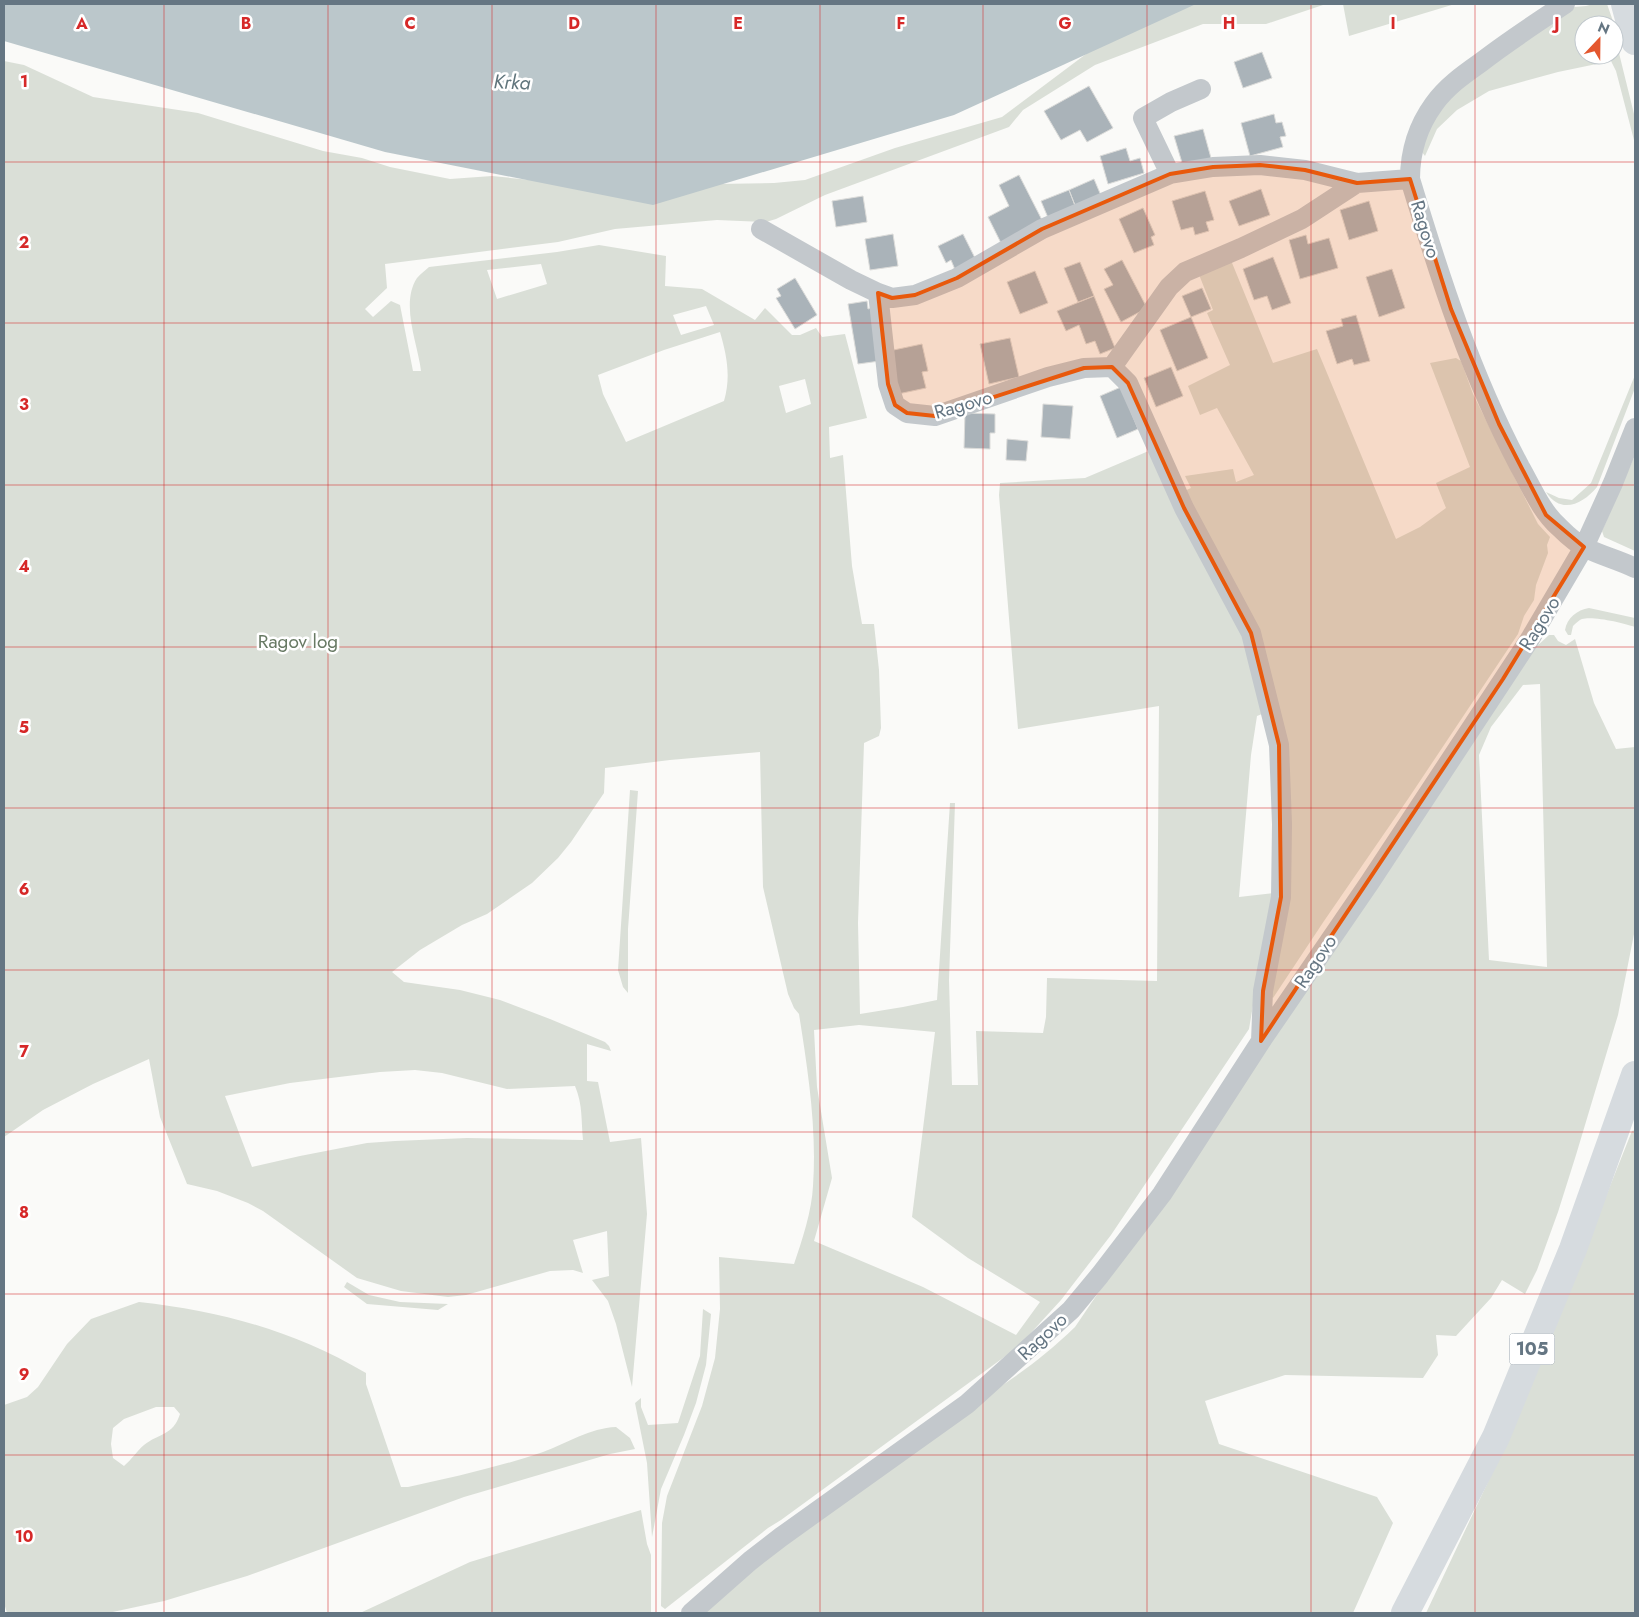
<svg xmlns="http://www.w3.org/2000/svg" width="1639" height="1617" viewBox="0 0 1639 1617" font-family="Jost,sans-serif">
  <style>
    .green { fill: #dadfd7; fill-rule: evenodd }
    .water { fill: #bbc7cb }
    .building { fill: #aab3b9; stroke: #dcdcda }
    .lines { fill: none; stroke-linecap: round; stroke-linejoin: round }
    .minor { stroke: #c3c8cc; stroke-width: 20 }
    .primary { stroke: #d6dbdf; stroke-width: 28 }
    .marked { fill: #e8590c; fill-opacity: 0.2; stroke: #e8590c; stroke-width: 4; stroke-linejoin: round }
    .grid { fill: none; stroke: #d62828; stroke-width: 1; stroke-opacity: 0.55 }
    .labels { text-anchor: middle; stroke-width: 5; stroke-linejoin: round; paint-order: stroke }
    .shield { fill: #fff; stroke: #939fa8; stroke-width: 1 }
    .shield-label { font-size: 18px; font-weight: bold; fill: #657683 }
    .street-label { font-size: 19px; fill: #657683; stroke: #fff }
    .park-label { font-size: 19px; fill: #687a64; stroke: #fff }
    .water-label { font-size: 20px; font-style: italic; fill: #60757c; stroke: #fff }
    .grid-label { font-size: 16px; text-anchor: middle; font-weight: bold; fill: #d62828; stroke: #fff; stroke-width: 5; stroke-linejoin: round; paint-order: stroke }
  </style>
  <rect width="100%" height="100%" fill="#fafaf8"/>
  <!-- green -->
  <path class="green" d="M1187,4h139l-60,20h-63l-108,41 -72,45 -14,17 -184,68 -49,24 -10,3 -49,-2 -102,9 -57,13 -173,22 2,24 -22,21 8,8 18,-16 9,4 13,66h8c-3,-27 -21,-67 -4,-93 3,-4 8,-7 12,-11l128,-15 42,-7 67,11 -1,30 37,3 53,31 10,-12 27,27h8l16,-7 6,9 23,-3 22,84 -38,9 1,31 13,-3 9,111 10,58h12l5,46 2,58 -2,8 -15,7 -6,180 2,91 43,-7 34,-7 13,-197h5l-6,177 3,105h26l-2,-54 67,2 3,-16 1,-39 110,3 2,-275 -141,23 -19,-234 1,-12 85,-5 66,-28 94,182 22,80 -10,4 -6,39 -12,142 36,-4 -14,65 -12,71 -138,206 -50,65 -43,47 -237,173 -13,8 -103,81 -4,-3 1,-83 5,-27 35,-90 13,-48 5,-49 -1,-52 75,7c8,-23 18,-54 19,-78 4,-58 -5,-115 -14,-172l-5,-6 -6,-14 -25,-107 -3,-135 -90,8 -65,8 -1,25 -33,49 -13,16 -26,25 -45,31 -25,11 -42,25 -28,22 12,10 56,8 40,10 50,19 55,23 4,4 2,5 -24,-7v37l11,1 12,60 31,-4 6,76 -15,173 -16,-63 -8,-23 -16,-21 17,-4 -2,-45 -34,9 10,33 -10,-3 -23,1 -84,24 -18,2 -47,-6 -44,-13 -94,-67 -15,-8 -31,-12 -30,-7 -27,-67 -11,-58 -56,25 -50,26 -39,27v-1076l20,4 69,32 105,16 125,38 39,7 28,9 60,12 42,-3 98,10 184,-3 31,-3 90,-32 107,-31 96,-72zM541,264l6,20 -50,15 -10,-29zM706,306l8,19 -33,10 -8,-20zM720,332c7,24 11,45 4,69l-98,41 -23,-48 -5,-19 66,-25zM805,379l6,25 -25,9 -7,-27zM859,1025l76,7 -23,185 56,41 72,44 -24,33 -93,-48 -109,-46 18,-63 -15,-91 -3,-57zM415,1070l27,3 65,16 68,-3c8,19 6,34 8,54l-116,-2 -72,3 -28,2 -67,13 -48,11 -27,-71 65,-13 90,-11z
    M1343,4h112l-106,32z
    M1593,4h14l7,20 3,21 18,73v26l-19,-73 -5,-10 -53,11 -69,19 -32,19 -20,19 -12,27 -3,-4 5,-22 23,-33 68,-54 56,-36 12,-1zM1584,25h30v30h-30z
    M1230,258l43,105 44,-14 79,190 24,-12 26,-19 -10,-25 34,-16 -40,-104 26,-5 5,3 12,33 65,130 12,13 -3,8 1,8 -12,32 -2,15 -10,16 -6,18 -110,165 -84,122 -51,77 -4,-4 3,-36 1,-263 -91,-203 9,-4 -6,-12 48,-7 3,13 18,-7 -37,-67 -17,7 -12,-29 42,-21 -23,-52 6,-3 -15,-38z
    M1635,375v13l-38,99c-14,17 -36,28 -51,5l13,6 13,2 19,-17z
    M1635,455v96l-31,-14 -2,-6z
    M1589,608l46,10v9c-12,-4 -41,-11 -53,-8 -3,1 -7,5 -9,7l-2,9h-3l-3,-5c2,-12 12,-20 24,-22z
    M1549,635h5l4,6 8,4 9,-6 19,64 22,46 19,-2v182l-17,86 -42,140 -18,57 -21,58 -12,24 -23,-14 -11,18 -35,38 -20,-1 2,20 -15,23 -138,-3 -80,26 14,43 158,53 16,26 -40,90h-664l303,-221c31,-20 56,-39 83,-65l461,-680zM1540,684l7,283 -58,-7 -10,-205 12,-28 32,-42z
    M630,790l8,1 -10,138v64l-5,-6 -5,-17z
    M1635,1130v483h-209l87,-184 119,-298z
    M347,1282l22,13 31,7 48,2 -10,6 -71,-6 -23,-17z
    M139,1302c83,9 155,29 227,71v11l35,103h7c46,-10 91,-20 135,-35 24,-9 47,-24 73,-25l14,11 5,11 -25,5 -146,43 -217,79 -83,25 -56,12h-101l-3,-10v-198l23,-8 11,-10 29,-43 24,-25zM156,1407h18l6,7c-7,22 -21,19 -36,31 -6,5 -13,15 -20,21l-11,-8 -2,-14 2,-16 11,-9z
    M703,1309l8,5 -5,51 -10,38 -12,32 -23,54 -9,48 -5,-74 -12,-60 6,-5v9l7,18 30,-2 22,-67z
    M641,1510l6,34 4,11v58h-291l110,-51z"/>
  <!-- water -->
  <path class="water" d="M4,4h1192l-242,111 -301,90 -268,-53 -381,-111z"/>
  <!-- building -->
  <path class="building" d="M1262,52l10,26 -29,10 -9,-26z
    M1089,86l24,42 -26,14 -7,-12 -19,10 -17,-29z
    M1274,114l2,9 6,-1 4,14 -6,1 3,10 -33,9 -9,-33z
    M1203,129l8,29 -28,8 -9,-30z
    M1126,148l4,13 10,-3 4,15 -36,11 -8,-28z
    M1019,175l24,47 -42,21 -13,-26 21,-11 -10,-21z
    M1094,179l8,19 -26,10 -7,-18z
    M1261,189l9,26 -31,11 -10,-25z
    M1069,190l7,18 -27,12 -8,-19z
    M1205,191l9,29 -8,2 3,9 -14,4 -2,-8 -12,3 -9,-29z
    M863,196l4,26 -31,5 -4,-26z
    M1369,201l9,30 -29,9 -9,-30z
    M1143,208l12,27 -4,2 3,8 -20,8 -15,-34z
    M893,234l5,32 -28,4 -5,-31z
    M963,234l14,28 -21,10 -5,-12 -5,3 -8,-17z
    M1306,235l2,9 21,-6 9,30 -38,11 -11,-39z
    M1273,257l18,46 -19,7 -5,-14 -13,4 -11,-31z
    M1122,260l25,48 -26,14 -17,-33 9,-4 -9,-16z
    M1080,262l14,34 -16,6 -14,-34z
    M1392,269l13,39 -26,9 -13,-40z
    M1035,271l13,32 -28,11 -13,-32z
    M795,278l22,37 -22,14 -19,-31 5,-2 -4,-7z
    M1202,288l9,21 -20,8 -9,-21z
    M1094,296l21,52 -15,6 -5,-13 -9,3 -7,-19 -13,6 -9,-20z
    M867,301l1,8 3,-1 9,53 -22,3 -10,-60z
    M1356,315l14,46 -16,4 -2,-6 -15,5 -11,-33 17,-5 -2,-7z
    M1191,317l17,41 -31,13 -17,-41z
    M1010,338l9,39 -30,7 -9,-40z
    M922,344l6,27 -6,1 4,16 -28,6 -9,-43z
    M1171,367l12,29 -27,11 -12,-29z
    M1121,387l17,42 -21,9 -17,-42z
    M1043,404l30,2 -3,33 -29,-2z
    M965,413l30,1v19h-5v16l-26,-1z
    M1007,439l21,2 -2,20 -20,-1z"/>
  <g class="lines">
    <!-- minor -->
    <path class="minor" d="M1565,4c-29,19 -58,38 -85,59 -17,12 -34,24 -46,41 -16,22 -24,48 -24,75 30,99 61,196 110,288 12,21 21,44 39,60 7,7 18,17 27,21 16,8 33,12 49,20
      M1170,174l-27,-56 28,-16 30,-13
      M761,229l90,51 27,13 14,5 23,-3 42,-17 85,-49 128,-55 43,-7 47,-2 45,5 52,13 53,-4
      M878,293l10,91 7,21 12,8 28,3 113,-39 36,-9 28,-1 16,16 56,125 67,125 28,112 3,79 -1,73 -18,94 -2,50
      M1112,367l57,-80 16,-15 56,-24 61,-29 55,-36
      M691,1613l59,-52 31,-24 186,-133 104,-94 29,-35 62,-81 99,-153 109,-159 160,-243 54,-92 29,-64 22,-55"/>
    <!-- primary -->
    <path class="primary" d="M1625,4l10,37
      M1405,1613l91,-176 77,-188 62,-174"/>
  </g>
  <!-- marked area -->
  <path class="marked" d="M1260,165l45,5 52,13 53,-4 41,130 48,115 47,91 38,32 -81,132 -242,362 2,-50 18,-94 -2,-152 -28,-112 -67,-125 -56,-125 -16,-16 -28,1 -149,48 -28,-3 -12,-8 -7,-21 -10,-91 14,5 23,-3 42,-17 85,-49 128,-55 43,-7z"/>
  <!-- grid -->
  <path class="grid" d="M164,4v1609M328,4v1609M492,4v1609M656,4v1609M820,4v1609M983,4v1609M1147,4v1609M1311,4v1609M1475,4v1609M4,162h1631M4,323h1631M4,485h1631M4,647h1631M4,808h1631M4,970h1631M4,1132h1631M4,1294h1631M4,1455h1631"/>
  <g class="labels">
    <!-- shield labels -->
    <rect class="shield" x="1509.5" y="1333.5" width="45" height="31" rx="4"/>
    <g class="shield-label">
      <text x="1532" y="1355">105</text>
    </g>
    <!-- street labels -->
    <g class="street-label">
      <text transform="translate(1426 229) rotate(73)" y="7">Ragovo</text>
      <text transform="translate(963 404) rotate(-16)" y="7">Ragovo</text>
      <text transform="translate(1539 623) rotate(-58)" y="7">Ragovo</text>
      <text transform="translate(1315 961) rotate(-56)" y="7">Ragovo</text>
      <text transform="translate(1042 1336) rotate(-43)" y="7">Ragovo</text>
    </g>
    <!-- park labels -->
    <g class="park-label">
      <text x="298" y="648">Ragov log</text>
    </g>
    <!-- water labels -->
    <g class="water-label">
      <text transform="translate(512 82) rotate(2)" y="7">Krka</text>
    </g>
  </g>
  <g class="grid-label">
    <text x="82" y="29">A</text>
    <text x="246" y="29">B</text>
    <text x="410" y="29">C</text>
    <text x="574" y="29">D</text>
    <text x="738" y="29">E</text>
    <text x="901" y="29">F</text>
    <text x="1065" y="29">G</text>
    <text x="1229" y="29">H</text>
    <text x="1393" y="29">I</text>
    <text x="1557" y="29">J</text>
    <text x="24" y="87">1</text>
    <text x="24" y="248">2</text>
    <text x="24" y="410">3</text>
    <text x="24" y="572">4</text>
    <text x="24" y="733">5</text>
    <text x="24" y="895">6</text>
    <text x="24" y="1057">7</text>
    <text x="24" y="1218">8</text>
    <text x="24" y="1380">9</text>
    <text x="24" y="1542">10</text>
  </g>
  <!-- border -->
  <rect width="1639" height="1617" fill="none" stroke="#657683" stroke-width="10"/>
  <!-- north arrow -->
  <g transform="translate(1599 40) rotate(22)"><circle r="24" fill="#ffffff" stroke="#c1c8cd"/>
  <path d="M0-4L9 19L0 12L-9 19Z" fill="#e4572e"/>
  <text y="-8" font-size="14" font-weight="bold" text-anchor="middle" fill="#657683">N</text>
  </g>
</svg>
